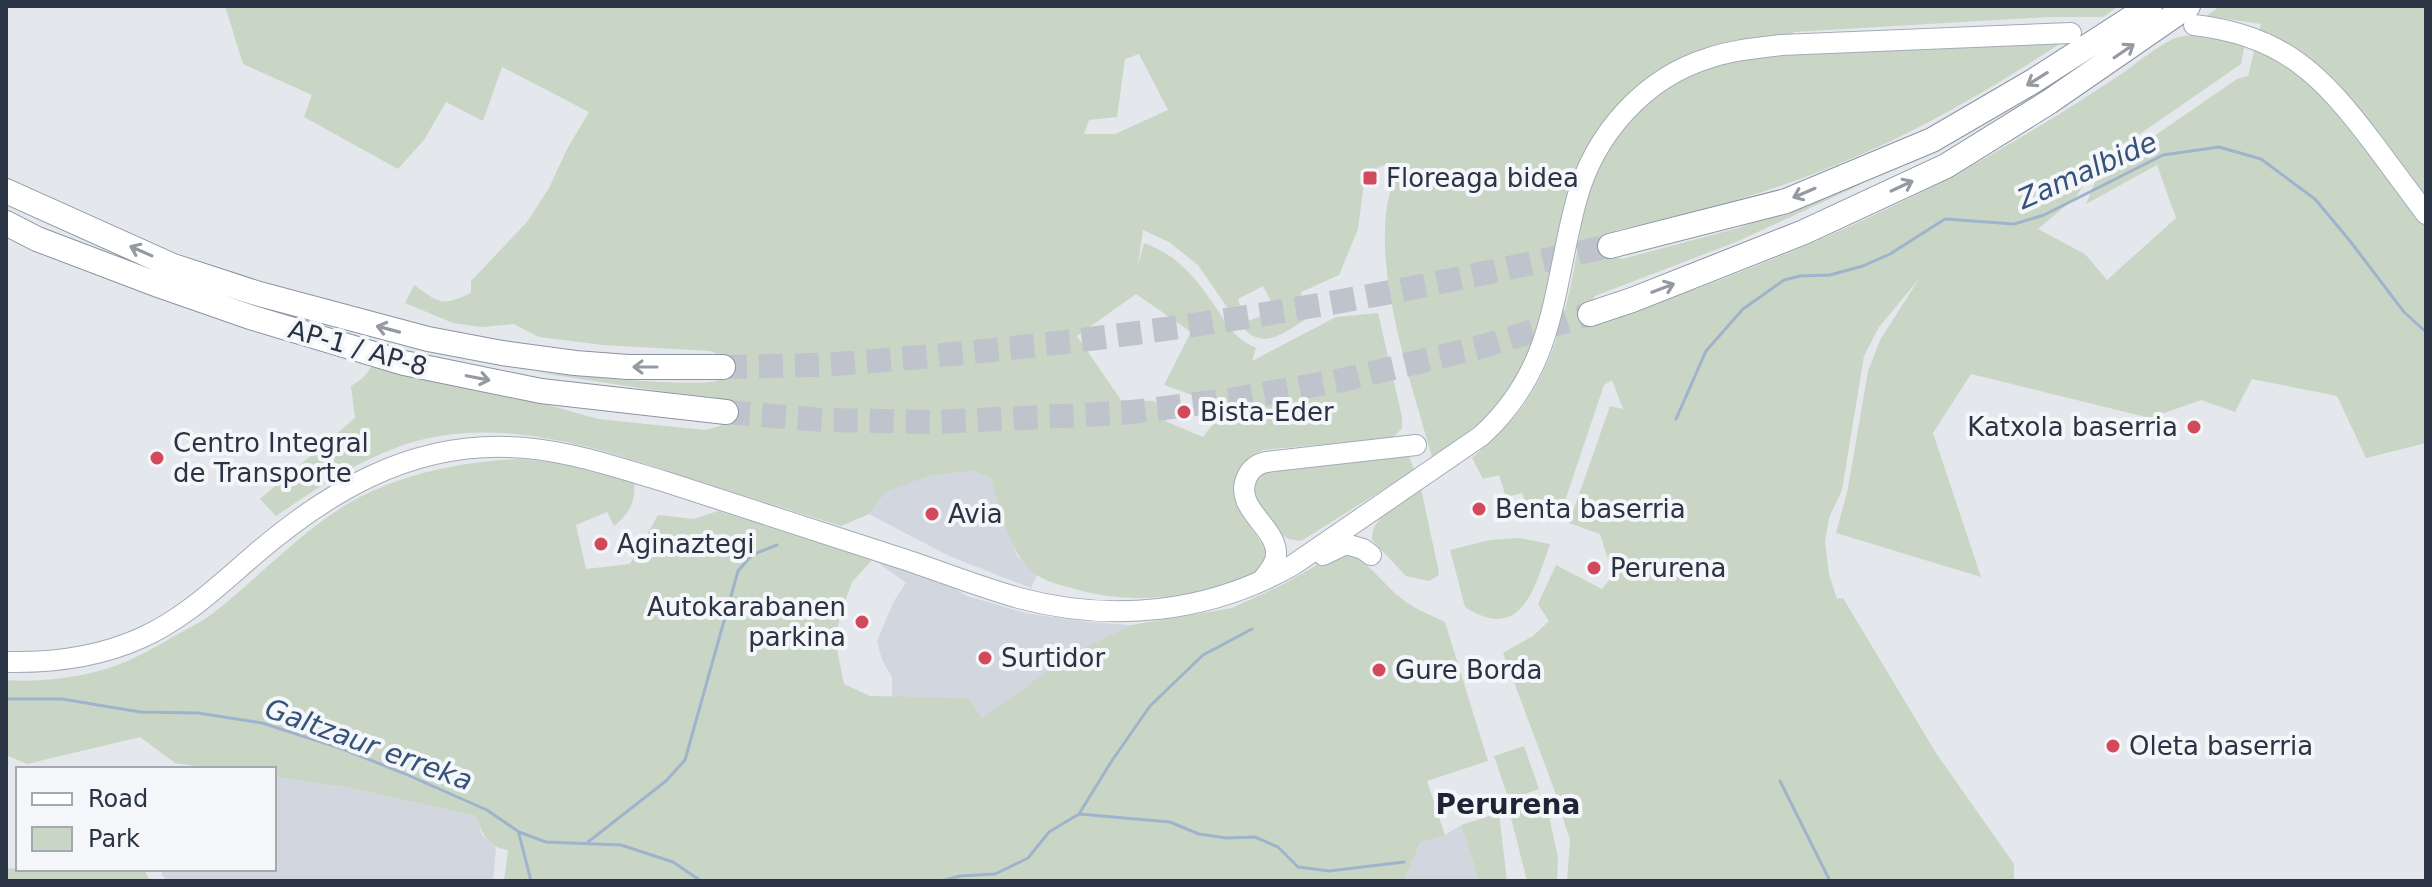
<svg xmlns="http://www.w3.org/2000/svg" width="2432" height="887" viewBox="0 0 2432 887" font-family="'DejaVu Sans',sans-serif">
  <style>
    .built { fill: #d2d6de }
    .green { fill: #c9d6c5; fill-rule: evenodd }
    .lines { fill: none; stroke-linecap: round; stroke-linejoin: round }
    .stream { stroke: #9fb4cc; stroke-width: 3 }
    .highway-tunnel { stroke: #bfc3cb; stroke-width: 24; stroke-dasharray: 24 12; stroke-linecap: butt }
    .major-casing { stroke: #a3abb8; stroke-width: 22 }
    .highway-casing { stroke: #8b94a3; stroke-width: 26 }
    .major { stroke: #fff; stroke-width: 20 }
    .highway { stroke: #fff; stroke-width: 24 }
    .oneway { stroke: #959aa2 }
    .poi-dot { fill: #d1495b; stroke: #f4f6f9; stroke-width: 3 }
    .labels { text-anchor: middle; stroke-width: 8; stroke-linejoin: round; paint-order: stroke }
    .poi-label { font-size: 26px; fill: #2b3445; stroke: #f4f6f9; text-anchor: start }
    .street-label { font-size: 26px; fill: #2b3445; stroke: #f4f6f9 }
    .water-label { font-size: 28px; font-style: italic; fill: #34527a; stroke: #f4f6f9 }
    .neighbourhood-label { font-size: 28px; font-weight: bold; fill: #1d2536; stroke: #f4f6f9 }
  </style>
  <rect width="100%" height="100%" fill="#e4e7ec"/>
  <!-- built -->
  <path class="built" d="M973,471l17,6 27,79 20,19 -6,13 -82,-32 -80,-42 18,-23 44,-17z
    M873,559l72,24 22,13 58,17 62,9 44,3 -60,29 -89,64 -14,-20 -76,-1v-20l-10,-17 -5,-19 17,-40 12,-18z
    M274,777l71,10 131,29 6,19 14,13 -3,33h-325l-6,-6v-6h112z
    M1461,825l18,56h-75l16,-38 25,-8z"/>
  <!-- green -->
  <path class="green" d="M225,6h1894l-16,11h-55l-254,15 -12,21 282,-12c-59,39 -121,76 -186,106 -83,38 -172,65 -261,83l-7,5 4,21 8,3 116,-31 126,-45 -128,59 -141,54 -4,6 8,20c134,-43 267,-97 390,-166 46,-26 90,-54 134,-83 12,-9 44,-34 56,-36 21,-5 45,2 66,6l-4,21 -146,101 -18,31 -39,33 47,25 22,26 69,-62 -19,-53 -71,39 10,-24 16,-15 125,-86 11,-3 13,-52 -54,-8 13,-10h206v437l-60,15 -29,-62 -85,-17 -17,33 -34,-12 -51,18 -179,-44 -38,59 48,144 -145,-44 12,-45 20,-117 12,-31 39,-61 -40,48 -15,29 -22,134 -13,28 -4,23 4,33 8,25 6,-1 93,155 78,111v17h-447l3,-41 -16,-51 -51,-136 30,-17 16,-15 -11,-17 18,-39 46,24 11,-14 -13,-41 -31,-11 41,-117 13,3 -11,-29 -8,5 -39,116h-40l-3,-8 -16,4 -7,-22 -16,4 -11,-21c19,-17 37,-33 52,-53 40,-58 50,-131 60,-199l-20,1c-13,67 -24,153 -74,206 -17,17 -38,30 -58,44 -20,-73 -54,-168 -46,-244 2,-16 8,-33 11,-49l-16,2 -16,9 -7,54 -19,46 -38,17 7,26c-26,15 -44,35 -69,6 13,-5 24,-8 36,-15l-12,-23 -25,13 2,6 -6,2 -3,6 -33,-48 -29,-23 -26,-12 -5,36 6,-23c30,11 48,30 66,56 16,22 20,37 46,49l-4,13 84,-44 42,-4 24,104v11l-9,10 -130,12c-11,5 -19,10 -24,20 -20,35 20,57 29,88 -9,18 -21,18 -39,24 -52,18 -105,22 -157,6 -12,-3 -25,-6 -35,-13 -27,-16 -37,-69 -47,-98l-17,-6 -42,4 -44,16 -18,23 -28,12c-47,-15 -94,-29 -140,-44 -97,-32 -202,-71 -303,-35 -44,16 -84,43 -122,69l-16,-17 95,-81 -4,-32 12,-8 9,-12 83,20 90,18 53,15 107,11 15,-4 6,-6 -5,-19 -8,-4 -39,-4 -140,-21c25,2 171,17 185,8 5,-3 7,-12 5,-17 -2,-7 -8,-10 -14,-12l-107,-6 -64,-8 -25,-13 -32,3 -29,-4 -48,-20 9,-18c26,18 27,22 57,8v-12l56,-59 22,-34 18,-39 22,-37 -87,-45 -19,54 -37,-19 -22,38 -26,29 -94,-52 8,-22 -69,-31zM1139,54l29,56 -53,24h-31l5,-14 28,-3 8,-58zM1136,294l55,38 -27,53 62,22 -23,30 -36,-15 -13,-21 -33,-1 -44,-64z
    M1409,456l5,14 -111,70c-26,5 -38,-27 -50,-46l4,-19 10,-6z
    M520,459l39,4 75,20c2,19 -5,31 -20,43l-7,-14 -31,13 10,44 44,-5 28,-49 36,4 24,-8 155,48 -21,23 -11,31 -6,27 9,44 26,12 98,2 14,20 89,-64 60,-29 101,-17 54,-25 41,-24 22,-6c20,10 31,27 47,41 14,13 32,20 49,28l43,139 -61,20 18,54 -25,8 -16,38h-900l4,-31c-20,-3 -26,-16 -32,-34l-131,-29 -71,-10v-8h-57l-42,-6 -35,-26 -113,27 -21,-9v-75c32,3 78,-3 109,-14 22,-8 44,-21 65,-33 10,-6 22,-11 32,-19 45,-35 83,-77 132,-108 53,-32 115,-44 176,-47z
    M1421,489l17,79 1,7 -10,6 -23,-5 -34,-36c-2,-24 31,-38 49,-51z
    M1519,538l31,6c-15,43 -28,100 -85,63l-15,-57 40,-10z
    M1524,746l15,43 -30,11 -15,-44z
    M1545,798l13,59 -1,24h-30l-18,-71z
    M1499,813l8,68h-28l-18,-56z
    M6,868c46,5 92,1 138,1l6,12h-144z"/>
  <g class="lines">
    <!-- stream -->
    <path class="stream" d="M1676,419l30,-68 37,-42 41,-29 16,-4 30,-1 33,-9 27,-12 55,-35 69,5 30,-9 119,-60 56,-8 42,12 54,40 35,42 54,71 22,20
      M6,699h56l78,13 58,1 64,10 78,25 63,25 84,37 32,22 27,10 75,3 52,17 28,19
      M1780,781l50,100
      M1079,814l91,8 29,12 27,4 29,-1 23,10 20,20 31,4 75,-9
      M519,834l12,47
      M588,842l78,-61 19,-21 53,-189 14,-16 25,-10
      M941,881l19,-5 35,-2 33,-16 21,-26 30,-18 32,-52 39,-56 53,-51 49,-26"/>
    <!-- highway-tunnel -->
    <path class="highway-tunnel" d="M723,367c42,-1 85,-1 127,-4 153,-12 306,-30 457,-56 102,-17 202,-39 303,-61
      M726,412l97,8 113,2 188,-9 111,-14 107,-19 135,-32 113,-34"/>
    <defs>
      <path id="major" d="M2194,25c89,10 128,50 180,119 17,23 35,47 52,70
        M1323,555l23,-11 17,5 8,6
        M1263,579c6,-8 14,-16 13,-28 -3,-27 -43,-44 -29,-74 4,-9 10,-13 19,-15l150,-17
        M6,662c46,1 93,-5 135,-24 43,-19 77,-52 112,-82 73,-63 154,-112 254,-109 54,1 105,19 156,34 79,25 158,51 237,77 40,13 79,29 119,40 93,25 190,15 274,-33l188,-129c76,-69 71,-147 96,-238 18,-64 67,-120 132,-140 24,-8 48,-10 72,-13l290,-12"/>
      <path id="highway" d="M6,191l167,75 83,27 172,46 74,14 73,10 53,4h95
        M6,223l31,16 124,47 89,31 154,46 137,28 185,21
        M1610,246l176,-45 146,-61 103,-60 115,-74
        M1590,314l42,-14 172,-68 142,-66 103,-64 139,-96"/>
    </defs>
    <!-- major casing -->
    <use href="#major" class="major-casing"/>
    <!-- highway casing -->
    <use href="#highway" class="highway-casing"/>
    <!-- major -->
    <use href="#major" class="major"/>
    <!-- highway -->
    <use href="#highway" class="highway"/>
  </g>
  <!-- one-way arrows -->
  <defs><path id="oneway-shaft" d="M-6 0H5M1.5-3L5.5 0L1.5 3" fill="none" stroke-width="1.6" stroke-linecap="round" stroke-linejoin="round" transform="scale(2)"/></defs>
  <g class="oneway">
    <use href="#oneway-shaft" transform="translate(2124 51) rotate(-34)"/>
    <use href="#oneway-shaft" transform="translate(2037 79) rotate(148)"/>
    <use href="#oneway-shaft" transform="translate(1902 186) rotate(-25)"/>
    <use href="#oneway-shaft" transform="translate(1804 193) rotate(157)"/>
    <use href="#oneway-shaft" transform="translate(141 251) rotate(-156)"/>
    <use href="#oneway-shaft" transform="translate(1663 288) rotate(-21)"/>
    <use href="#oneway-shaft" transform="translate(388 329) rotate(-165)"/>
    <use href="#oneway-shaft" transform="translate(645 367) rotate(180)"/>
    <use href="#oneway-shaft" transform="translate(478 378) rotate(11)"/>
  </g>
  <!-- markers -->
  <g class="poi-dot">
    <rect x="1362" y="170" width="16" height="16" rx="4"/>
    <circle cx="1184" cy="412" r="8"/>
    <circle cx="2194" cy="427" r="8"/>
    <circle cx="157" cy="458" r="8"/>
    <circle cx="1479" cy="509" r="8"/>
    <circle cx="932" cy="514" r="8"/>
    <circle cx="601" cy="544" r="8"/>
    <circle cx="1594" cy="568" r="8"/>
    <circle cx="862" cy="622" r="8"/>
    <circle cx="985" cy="658" r="8"/>
    <circle cx="1379" cy="670" r="8"/>
    <circle cx="2113" cy="746" r="8"/>
  </g>
  <g class="labels">
    <!-- poi labels -->
    <g class="poi-label">
      <text x="1386" y="187">Floreaga bidea</text>
      <text x="1200" y="421">Bista-Eder</text>
      <text x="2178" y="436" text-anchor="end">Katxola baserria</text>
      <text x="173" y="452">Centro Integral<tspan x="173" dy="30">de Transporte</tspan></text>
      <text x="1495" y="518">Benta baserria</text>
      <text x="948" y="523">Avia</text>
      <text x="617" y="553">Aginaztegi</text>
      <text x="1610" y="577">Perurena</text>
      <text x="846" y="616" text-anchor="end">Autokarabanen<tspan x="846" dy="30">parkina</tspan></text>
      <text x="1001" y="667">Surtidor</text>
      <text x="1395" y="679">Gure Borda</text>
      <text x="2129" y="755">Oleta baserria</text>
    </g>
    <!-- street labels -->
    <g class="street-label">
      <text transform="translate(358 348) rotate(16)" y="9">AP-1 / AP-8</text>
    </g>
    <!-- water labels -->
    <g class="water-label">
      <text transform="translate(2087 170) rotate(-24)" y="10">Zamalbide</text>
      <text transform="translate(369 744) rotate(20)" y="10">Galtzaur erreka</text>
    </g>
    <!-- neighbourhood labels -->
    <g class="neighbourhood-label">
      <text x="1508" y="814">Perurena</text>
    </g>
  </g>
  <!-- border -->
  <rect width="2432" height="887" fill="none" stroke="#2b3445" stroke-width="16"/>
  <!-- legend -->
  <rect x="16" y="767" width="260" height="104" fill="#f4f6f9" stroke="#a4a8b1" stroke-width="2"/>
  <rect x="32" y="793" width="40" height="12" fill="#ffffff" stroke="#a4a8b1" stroke-width="2"/>
  <text x="88" y="807" font-size="24" fill="#2b3445">Road</text>
  <rect x="32" y="827" width="40" height="24" fill="#c9d6c5" stroke="#a4a8b1" stroke-width="2"/>
  <text x="88" y="847" font-size="24" fill="#2b3445">Park</text>
</svg>
